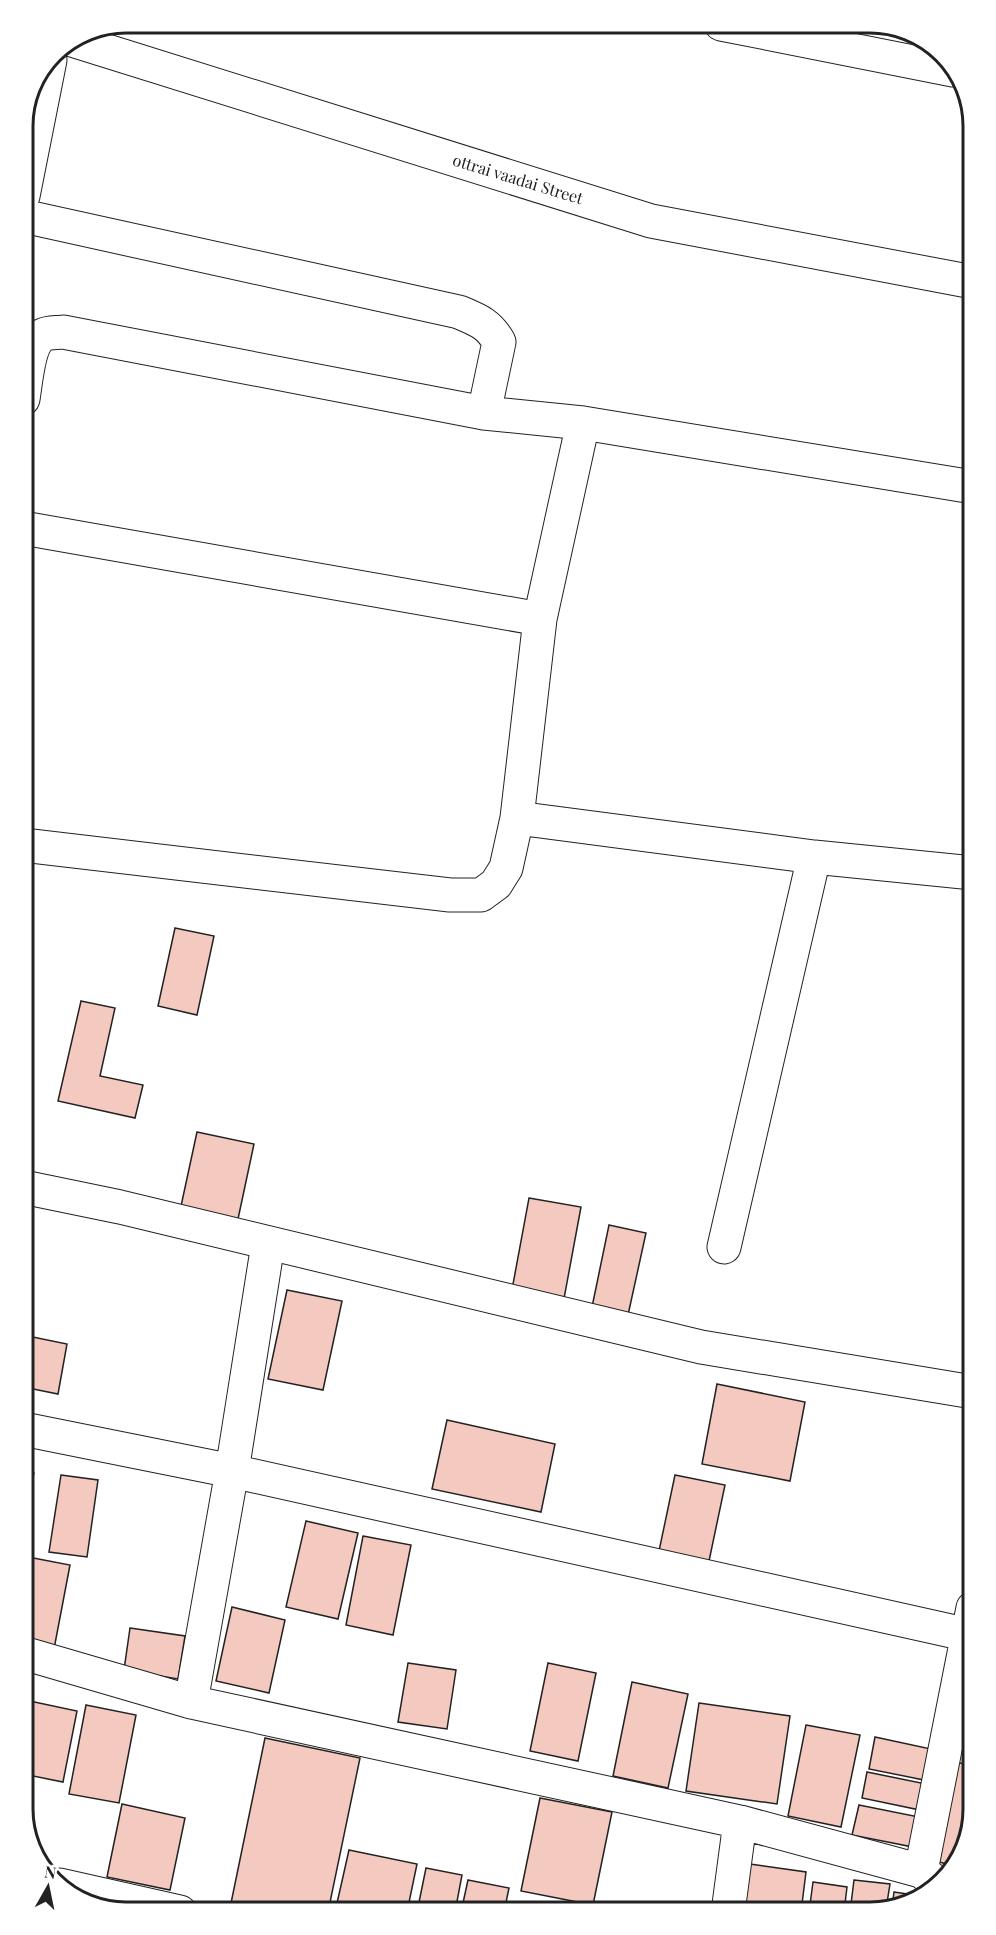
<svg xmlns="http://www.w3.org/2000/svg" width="996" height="1935" viewBox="0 0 996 1935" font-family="'Playfair Display',serif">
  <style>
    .building { fill: #f3c9c0; stroke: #222; stroke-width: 1.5 }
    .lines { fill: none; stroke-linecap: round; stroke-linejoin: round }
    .minor-casing { stroke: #222; stroke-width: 35 }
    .minor { stroke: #fff; stroke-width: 33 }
    .labels { text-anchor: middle; stroke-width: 4.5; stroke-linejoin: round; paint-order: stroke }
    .street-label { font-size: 16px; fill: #222; stroke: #fff }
    .rim { fill: none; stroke: #222; stroke-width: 3 }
  </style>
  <rect width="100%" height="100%" fill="#fff"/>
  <!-- building -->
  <path class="building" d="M175,928l39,8 -17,79 -39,-9z
    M81,1001l34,7 -15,68 43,9 -8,33 -77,-17z
    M197,1132l57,12 -19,89 -57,-13z
    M529,1198l52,9 -18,97 -52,-9z
    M609,1225l37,8 -18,82 -36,-8z
    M287,1290l55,11 -19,89 -55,-11z
    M23,1335l44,9 -9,50 -35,-7z
    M717,1384l88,18 -15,79 -88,-17z
    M447,1420l108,24 -14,68 -109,-23z
    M23,1470l11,3 -11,44z
    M61,1475l37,5 -11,77 -38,-5z
    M675,1475l50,10 -16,76 -50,-10z
    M306,1521l52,12 -20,86 -52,-12z
    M363,1536l48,9 -18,90 -47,-10z
    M23,1556l47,9 -16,84 -31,-6z
    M232,1607l53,13 -16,73 -53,-12z
    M130,1628l55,8 -7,43 -54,-9z
    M408,1663l48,7 -9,59 -49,-7z
    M548,1663l48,10 -18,88 -48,-10z
    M632,1682l56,12 -20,94 -55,-12z
    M25,1700l52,11 -14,71 -40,-8v-60z
    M699,1703l91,13 -13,88 -91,-13z
    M86,1705l50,10 -17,88 -50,-9z
    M806,1725l54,10 -19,92 -53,-11z
    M875,1737l56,12 -7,31 -55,-11z
    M265,1738l95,20 -32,154h-75l-23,-4z
    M952,1761l21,5v43l-17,57 -26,-6z
    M867,1772l59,12 -6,26 -58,-12z
    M540,1798l72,14 -19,93 -72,-14z
    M122,1804l63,14 -15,72 -63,-13z
    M859,1805l60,12 -6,30 -61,-12z
    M349,1850l68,14 -10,48h-72z
    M750,1864l56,8 -5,40h-58z
    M426,1868l36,7 -7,37h-38z
    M468,1880l41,8 -5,24h-43z
    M854,1880l36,4 -4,25 -16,3h-20z
    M813,1882l34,5 -3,25h-35z
    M894,1892l27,4 -11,8 -18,4z"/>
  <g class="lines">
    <defs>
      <path id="minor" d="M721,24l232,46
        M72,40l579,181 322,61
        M23,196l27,-136
        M23,216l436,96c19,8 30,12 40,30l-15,71
        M23,399c3,-17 5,-55 20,-64 6,-3 13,-2 20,-3l421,81 99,10 390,64
        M23,528l517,91
        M517,818l297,39 159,16
        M23,845l427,50h31l15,-11 10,-16 11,-50 23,-199 43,-196
        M23,1187l97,20 581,140 272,45
        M724,1247l90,-390
        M23,1429l209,42 737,164
        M23,1653l168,49 549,120 181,49 16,12
        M191,1702l41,-231 36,-227
        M921,1871l52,-263
        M60,1885l120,27
        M728,1912l12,-90"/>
    </defs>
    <!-- minor casing -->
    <use href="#minor" class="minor-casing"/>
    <!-- minor -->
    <use href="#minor" class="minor"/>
  </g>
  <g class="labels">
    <!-- street labels -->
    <g class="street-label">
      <text transform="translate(518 179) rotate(17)" y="6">ottrai vaadai Street</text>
    </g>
  </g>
  <!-- crop -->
  <path d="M0 0H996V1935H0ZM126 33H870A93 93 0 0 1 963 126V1809A93 93 0 0 1 870 1902H126A93 93 0 0 1 33 1809V126A93 93 0 0 1 126 33Z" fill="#fff" fill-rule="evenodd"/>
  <path class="rim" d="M126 33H870A93 93 0 0 1 963 126V1809A93 93 0 0 1 870 1902H126A93 93 0 0 1 33 1809V126A93 93 0 0 1 126 33Z"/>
  <!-- north arrow -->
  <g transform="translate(48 1887) rotate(9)" stroke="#ffffff" stroke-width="4.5" paint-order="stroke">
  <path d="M0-4.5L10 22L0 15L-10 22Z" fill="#222222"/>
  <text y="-9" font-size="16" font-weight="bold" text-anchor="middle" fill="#222222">N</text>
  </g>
</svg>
